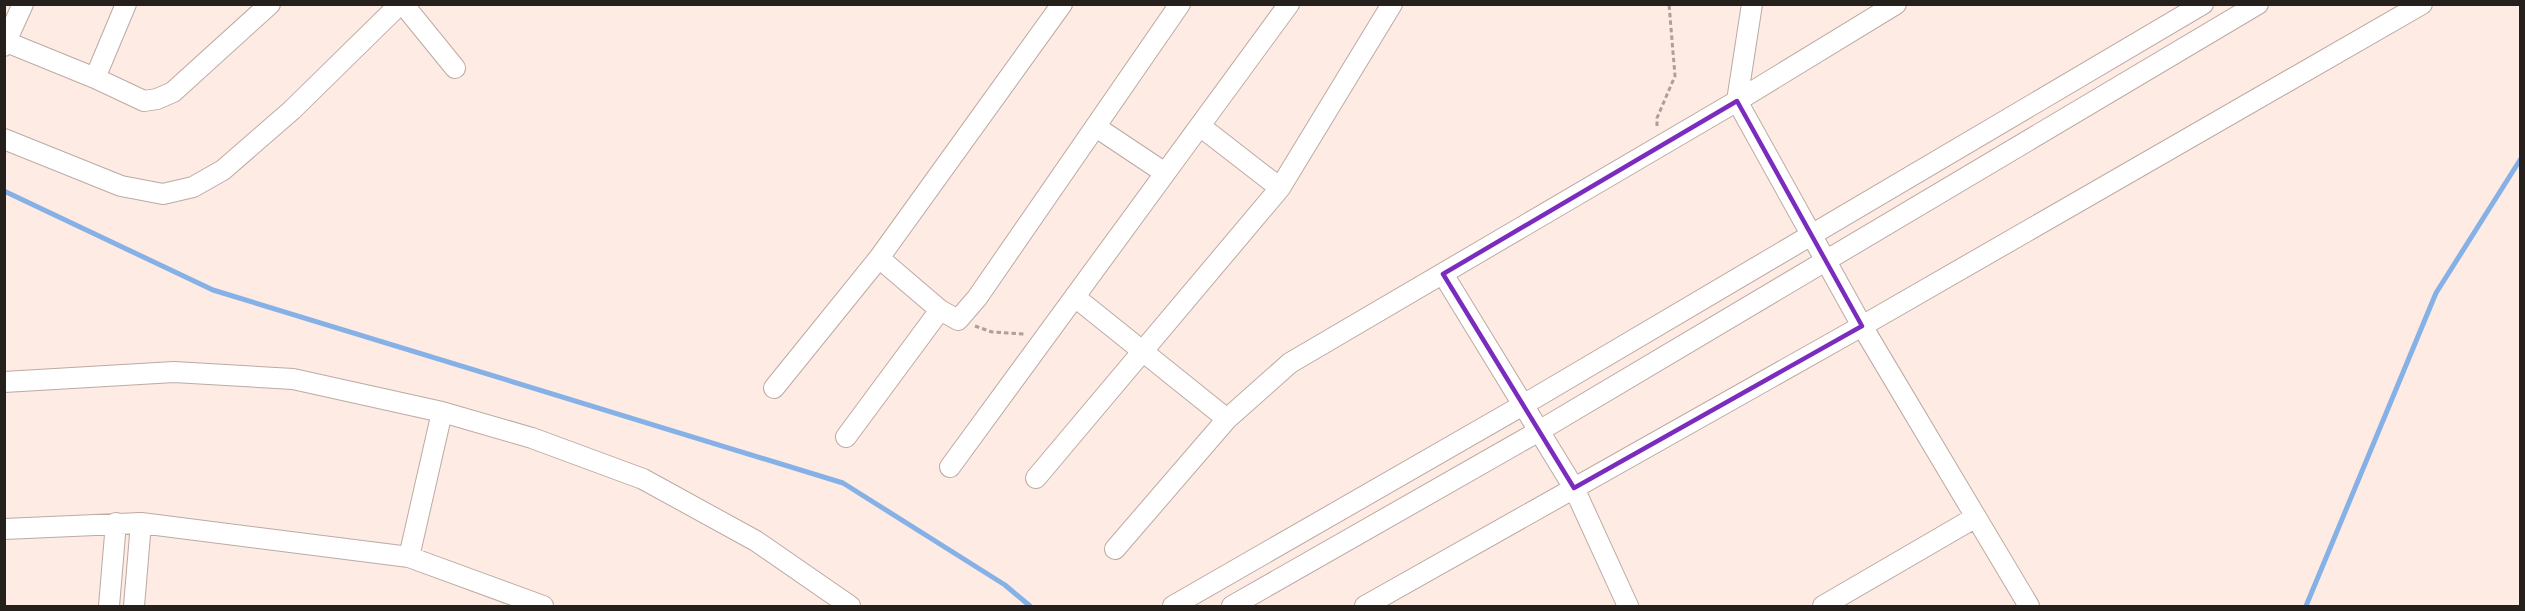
<svg xmlns="http://www.w3.org/2000/svg" width="2525" height="611" viewBox="0 0 2525 611" font-family="'PT Sans Narrow',sans-serif">
  <style>
    .lines { fill: none; stroke-linecap: round; stroke-linejoin: round }
    .stream { stroke: #86b1e6; stroke-width: 5 }
    .minor-casing { stroke: #bcaaa3; stroke-width: 22 }
    .path { stroke: #ad9f9a; stroke-width: 3; stroke-dasharray: 4.5 3; stroke-linecap: butt }
    .minor { stroke: #fff; stroke-width: 20 }
    .marked { fill: none; stroke: #7b2cbf; stroke-width: 4.5; stroke-linejoin: round }
  </style>
  <rect width="100%" height="100%" fill="#feebe4"/>
  <g class="lines">
    <!-- stream -->
    <path class="stream" d="M4,191l209,99 630,193 162,102 25,21
      M2306,606l130,-313 84,-133"/>
    <defs>
      <path id="minor" d="M403,4l52,64
        M1752,4l-15,97 125,225 167,280
        M4,41l91,37 49,23 13,-2 16,-7 97,-88
        M4,46l19,-42
        M95,78l31,-74
        M1200,126l80,62
        M1096,127l69,46
        M4,139l117,47 42,8 30,-7 30,-17 69,-60 108,-106
        M879,258l61,52 18,10 19,-22 203,-294
        M1443,274l131,214 54,118
        M1075,297l152,122
        M4,382l170,-10 119,7 149,33 90,26 111,41 113,62 94,65
        M774,388l105,-130 183,-254
        M846,437l94,-127
        M950,467l339,-463
        M1036,478l244,-290 112,-184
        M4,529l137,-6 268,34 134,49
        M1115,549l112,-130 63,-56 447,-262 159,-97
        M409,557l33,-145
        M109,606l7,-83
        M134,606l7,-83
        M1173,606l350,-201 680,-401
        M1232,606l307,-175 719,-427
        M1365,606l497,-280 560,-322
        M1823,606l153,-89"/>
    </defs>
    <!-- minor casing -->
    <use href="#minor" class="minor-casing"/>
    <!-- path -->
    <path class="path" d="M1657,126v-8l18,-42 -6,-72
      M975,326l17,6 33,2"/>
    <!-- minor -->
    <use href="#minor" class="minor"/>
  </g>
  <!-- marked area -->
  <path class="marked" d="M1737,101l125,225 -288,162 -131,-214z"/>
  <!-- border -->
  <rect width="2525" height="611" fill="none" stroke="#26201d" stroke-width="12"/>
</svg>
